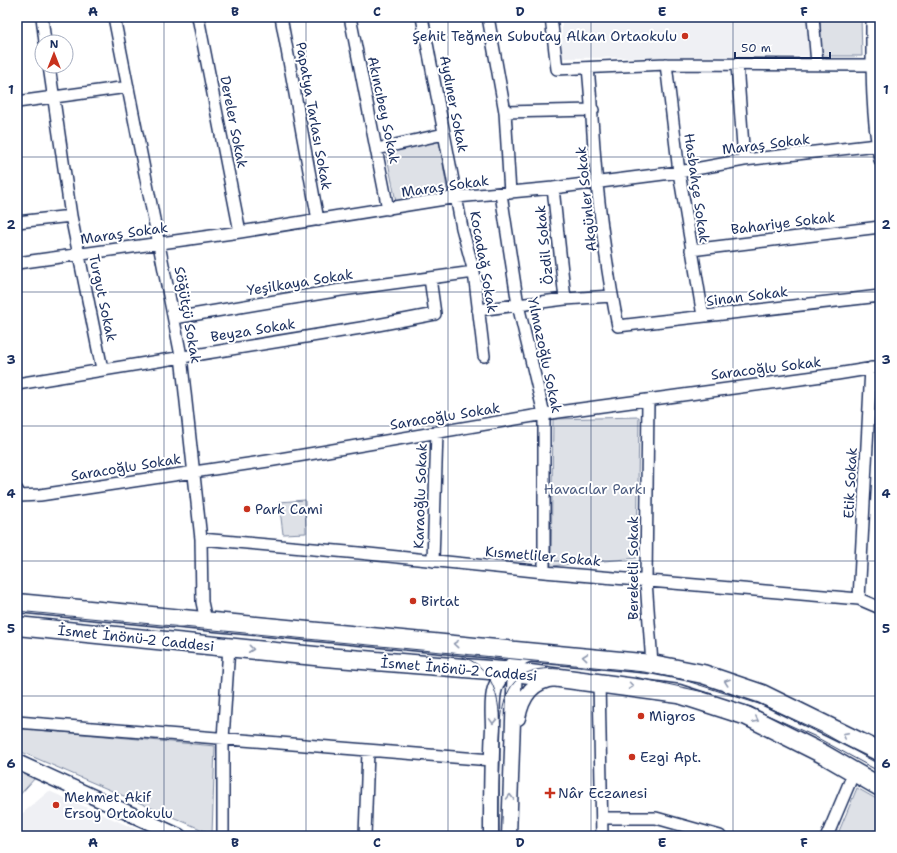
<svg xmlns="http://www.w3.org/2000/svg" width="897" height="853" viewBox="0 0 897 853" font-family="'Shantell Sans',sans-serif">
  <style>
    .built { fill: #eff0f4 }
    .green { fill: #dee1e7; stroke: #7c88a2 }
    .lines { fill: none; stroke-linecap: round; stroke-linejoin: round }
    .minor-casing { stroke: #1b2f5e; stroke-width: 14 }
    .tertiary-casing { stroke: #1b2f5e; stroke-width: 17 }
    .primary-casing { stroke: #1b2f5e; stroke-width: 21 }
    .minor { stroke: #fff; stroke-width: 11 }
    .tertiary { stroke: #fff; stroke-width: 14 }
    .primary { stroke: #fff; stroke-width: 18 }
    .tram { stroke: #1b2f5e; stroke-width: 1 }
    .oneway { stroke: #8d97ae }
    .grid { fill: none; stroke: #1b2f5e; stroke-width: 1; stroke-opacity: 0.55 }
    .poi-dot { fill: #c8321e; stroke: #fff; stroke-width: 1.5 }
    .labels { text-anchor: middle; stroke-width: 4; stroke-linejoin: round; paint-order: stroke }
    .poi-label { font-size: 14px; fill: #1b2f5e; stroke: #fff; text-anchor: start }
    .street-label { font-size: 14px; fill: #1b2f5e; stroke: #fff }
    .park-label { font-size: 14px; fill: #4c5c80; stroke: #fff }
    .neatline { fill: none; stroke: #1b2f5e; stroke-width: 1.5 }
    .grid-label { font-size: 13px; text-anchor: middle; font-weight: bold; fill: #1b2f5e }
  </style>
  <rect width="100%" height="100%" fill="#fff"/>
  <filter id="ink" filterUnits="userSpaceOnUse"><feTurbulence type="fractalNoise" baseFrequency=".025" numOctaves="2"/><feDisplacementMap in="SourceGraphic" scale="8" xChannelSelector="R" yChannelSelector="G"/><feConvolveMatrix kernelMatrix="1 2 1 2 8 2 1 2 1" color-interpolation-filters="sRGB"/></filter>
  <g filter="url(#ink)">
    <!-- built -->
    <path class="built" d="M562,17h246l1,39 -247,2z
      M49,791l91,40 -5,5h-118v-18z"/>
    <!-- green -->
    <path class="green" d="M820,17h41l1,39h-41z
      M439,139l9,56 -52,7 -10,-50z
      M639,417l-2,141 -86,8 2,-147z
      M305,500l1,33 -23,1 -4,-32z
      M17,728l198,18 -3,88 -195,-84z
      M17,770l19,7 -19,21z
      M857,788l23,13v35h-43z"/>
    <g class="lines">
      <defs>
        <path id="minor" d="M42,17l3,25
          M114,17l67,339 20,183 1,63 4,19
          M198,17l42,215
          M281,17l37,203
          M350,17l38,192
          M422,17l40,211 12,44 10,84
          M488,17l17,95 5,81
          M551,17l6,52 109,-5 206,1
          M813,17l4,47
          M872,17c0,47 -1,96 8,143
          M666,64l13,108 24,144
          M737,64l7,96
          M49,66l22,150
          M588,68c4,38 5,77 9,116 5,47 11,95 21,142l262,-30
          M17,102l111,-15
          M505,112l88,-2
          M377,149l67,-15
          M553,188l12,111
          M501,194l17,111 26,109v158
          M17,222l54,-6 31,153
          M691,250l189,-23
          M17,263l223,-31 217,-35 96,-9 126,-16 65,-12 133,-15
          M478,310l87,-11 47,-3
          M174,318l167,-28 133,-18
          M17,384l350,-57 68,-13 -5,-36
          M648,400l-2,181 6,83
          M17,490l3,6 20,-1 228,-34 283,-48 286,-39 43,-7
          M201,539l158,14 185,19 315,27 21,9
          M433,561l4,-129
          M859,599l12,-231
          M599,682l3,154
          M17,722l474,38
          M603,818h53l64,18
          M223,836v-97l6,-92
          M365,836l3,-85
          M827,836l27,-64"/>
        <path id="tertiary" d="M518,718c4,-21 14,-37 37,-39
          M17,762l162,74
          M491,836c0,-36 0,-72 2,-108 0,-12 -2,-28 2,-40 5,-15 24,-33 40,-35
          M509,836l6,-173"/>
        <path id="primary" d="M17,603l635,61 51,10 59,20 118,58
          M17,626l308,31 190,15 164,22 68,22 76,38 57,33"/>
      </defs>
      <!-- minor casing -->
      <use href="#minor" class="minor-casing"/>
      <!-- tertiary casing -->
      <use href="#tertiary" class="tertiary-casing"/>
      <!-- primary casing -->
      <use href="#primary" class="primary-casing"/>
      <!-- minor -->
      <use href="#minor" class="minor"/>
      <!-- tertiary -->
      <use href="#tertiary" class="tertiary"/>
      <!-- primary -->
      <use href="#primary" class="primary"/>
      <!-- tram -->
      <path class="tram" d="M17,611l497,48 130,13 37,7 84,27 58,27 57,32
        M462,657c25,7 35,31 37,55
        M635,677l78,17
        M745,705l69,31 66,36
        M499,836c0,-25 0,-49 1,-74 0,-45 -3,-99 59,-93"/>
    </g>
    <!-- one-way arrows -->
    <defs><path id="oneway-chevron" d="M-2-3.5L2.5 0L-2 3.5" fill="none" stroke-width="1.6" stroke-linecap="round" stroke-linejoin="round"/></defs>
    <g class="oneway">
      <use href="#oneway-chevron" transform="translate(456 644) rotate(-175)"/>
      <use href="#oneway-chevron" transform="translate(251 649) rotate(6)"/>
      <use href="#oneway-chevron" transform="translate(585 657) rotate(-174)"/>
      <use href="#oneway-chevron" transform="translate(727 682) rotate(-161)"/>
      <use href="#oneway-chevron" transform="translate(631 686) rotate(8)"/>
      <use href="#oneway-chevron" transform="translate(756 720) rotate(27)"/>
      <use href="#oneway-chevron" transform="translate(493 721) rotate(92)"/>
      <use href="#oneway-chevron" transform="translate(845 735) rotate(-154)"/>
      <use href="#oneway-chevron" transform="translate(510 797) rotate(-89)"/>
    </g>
  </g>
  <!-- grid -->
  <path class="grid" d="M164,17v819M306,17v819M448,17v819M591,17v819M733,17v819M17,157h863M17,292h863M17,426h863M17,561h863M17,696h863"/>
  <!-- markers -->
  <g class="poi-dot">
    <circle cx="685" cy="36" r="4"/>
    <circle cx="247" cy="509" r="4"/>
    <circle cx="413" cy="601" r="4"/>
    <circle cx="641" cy="716" r="4"/>
    <circle cx="632" cy="757" r="4"/>
    <path d="M548 787h4v4h4v4h-4v4h-4v-4h-4v-4h4z"/>
    <circle cx="56" cy="805" r="4"/>
  </g>
  <g class="labels">
    <!-- poi labels -->
    <g class="poi-label">
      <text x="677" y="41" text-anchor="end">Şehit Teğmen Subutay Alkan Ortaokulu</text>
      <text x="255" y="514">Park Cami</text>
      <text x="421" y="606">Birtat</text>
      <text x="649" y="721">Migros</text>
      <text x="640" y="762">Ezgi Apt.</text>
      <text x="558" y="798">Nâr Eczanesi</text>
      <text x="64" y="802">Mehmet Akif<tspan x="64" dy="16">Ersoy Ortaokulu</tspan></text>
    </g>
    <!-- street labels -->
    <g class="street-label">
      <text transform="translate(454 104) rotate(79)" y="5">Aydıner Sokak</text>
      <text transform="translate(384 110) rotate(78)" y="5">Akıncıbey Sokak</text>
      <text transform="translate(314 116) rotate(80)" y="5">Papatya Tarlası Sokak</text>
      <text transform="translate(234 122) rotate(79)" y="5">Dereler Sokak</text>
      <text transform="translate(766 144) rotate(-7)" y="5">Maraş Sokak</text>
      <text transform="translate(445 186) rotate(-8)" y="5">Maraş Sokak</text>
      <text transform="translate(697 188) rotate(82)" y="5">Hasbahçe Sokak</text>
      <text transform="translate(586 199) rotate(-96)" y="5">Akgünler Sokak</text>
      <text transform="translate(783 223) rotate(-7)" y="5">Bahariye Sokak</text>
      <text transform="translate(124 233) rotate(-8)" y="5">Maraş Sokak</text>
      <text transform="translate(544 245) rotate(-96)" y="5">Özdil Sokak</text>
      <text transform="translate(484 262) rotate(80)" y="5">Kocadağ Sokak</text>
      <text transform="translate(300 282) rotate(-9)" y="5">Yeşilkaya Sokak</text>
      <text transform="translate(747 296) rotate(-7)" y="5">Sinan Sokak</text>
      <text transform="translate(103 298) rotate(78)" y="5">Turgut Sokak</text>
      <text transform="translate(188 315) rotate(80)" y="5">Söğütçü Sokak</text>
      <text transform="translate(253 330) rotate(-9)" y="5">Beyza Sokak</text>
      <text transform="translate(545 355) rotate(78)" y="5">Yılmazoğlu Sokak</text>
      <text transform="translate(766 368) rotate(-7)" y="5">Saracoğlu Sokak</text>
      <text transform="translate(445 416) rotate(-9)" y="5">Saracoğlu Sokak</text>
      <text transform="translate(126 467) rotate(-9)" y="5">Saracoğlu Sokak</text>
      <text transform="translate(850 483) rotate(-87)" y="5">Etik Sokak</text>
      <text transform="translate(420 496) rotate(-88)" y="5">Karaoğlu Sokak</text>
      <text transform="translate(543 556) rotate(5)" y="5">Kısmetliler Sokak</text>
      <text transform="translate(633 568) rotate(-90)" y="5">Bereketli Sokak</text>
      <text transform="translate(136 638) rotate(6)" y="5">İsmet İnönü-2 Caddesi</text>
      <text transform="translate(459 669) rotate(5)" y="5">İsmet İnönü-2 Caddesi</text>
    </g>
    <!-- park labels -->
    <g class="park-label">
      <text x="595" y="494">Havacılar Parkı</text>
    </g>
  </g>
  <!-- margin -->
  <rect width="897" height="853" fill="none" stroke="#fff" stroke-width="44"/>
  <!-- north arrow -->
  <g transform="translate(54 54)"><circle r="19" fill="#ffffff" stroke="#a4acbf"/>
  <path d="M0-3L7 15L0 10L-7 15Z" fill="#c8321e"/>
  <text y="-6" font-size="11" font-weight="bold" text-anchor="middle" fill="#1b2f5e">N</text>
  </g>
  <!-- scale -->
  <path d="M735 52v6h95v-6" fill="none" stroke="#1b2f5e" stroke-width="2"/>
  <text x="741" y="52" font-size="12" fill="#1b2f5e" stroke="#ffffff" stroke-width="3" paint-order="stroke">50 m</text>
  <rect x="22" y="22" width="853" height="809" class="neatline"/>
  <g class="grid-label">
    <text x="93" y="16">A</text>
    <text x="235" y="16">B</text>
    <text x="377" y="16">C</text>
    <text x="520" y="16">D</text>
    <text x="662" y="16">E</text>
    <text x="804" y="16">F</text>
    <text x="11" y="94">1</text>
    <text x="886" y="94">1</text>
    <text x="11" y="229">2</text>
    <text x="886" y="229">2</text>
    <text x="11" y="364">3</text>
    <text x="886" y="364">3</text>
    <text x="11" y="498">4</text>
    <text x="886" y="498">4</text>
    <text x="11" y="633">5</text>
    <text x="886" y="633">5</text>
    <text x="11" y="768">6</text>
    <text x="886" y="768">6</text>
    <text x="93" y="847">A</text>
    <text x="235" y="847">B</text>
    <text x="377" y="847">C</text>
    <text x="520" y="847">D</text>
    <text x="662" y="847">E</text>
    <text x="804" y="847">F</text>
  </g>
</svg>
